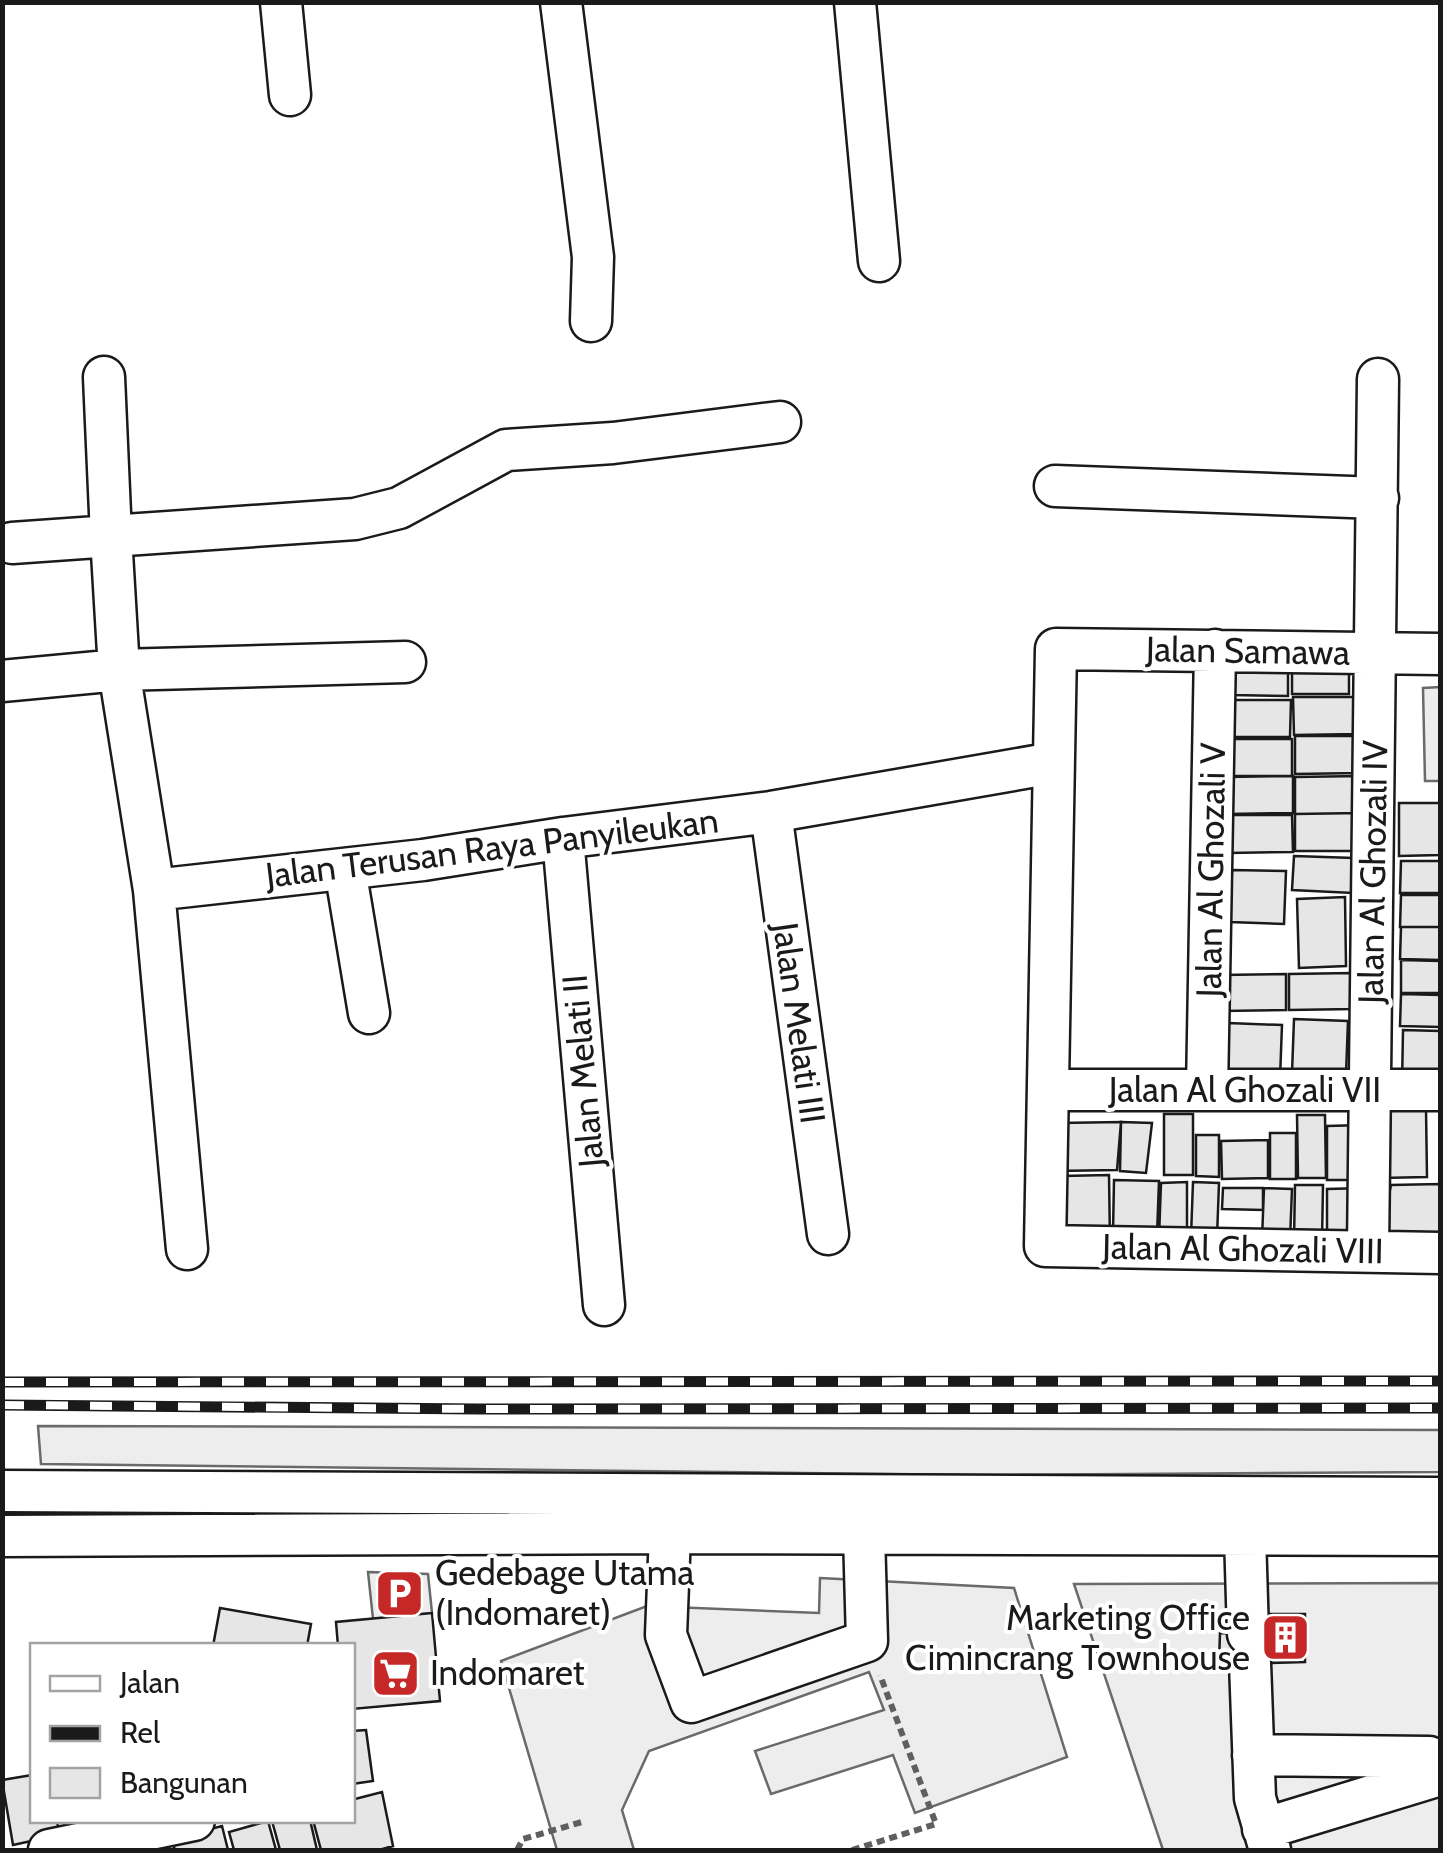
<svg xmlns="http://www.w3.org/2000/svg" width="1443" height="1853" viewBox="0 0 1443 1853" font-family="Cabin,sans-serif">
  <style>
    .built { fill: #ededed; stroke: #6a6a6a; stroke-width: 2.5 }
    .building { fill: #e6e6e6; stroke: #1a1a1a; stroke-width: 2.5 }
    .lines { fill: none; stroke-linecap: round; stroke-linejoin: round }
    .minor-casing { stroke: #1a1a1a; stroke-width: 45 }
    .path { stroke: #5f5f5f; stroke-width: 6; stroke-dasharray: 8 5; stroke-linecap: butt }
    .minor { stroke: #fff; stroke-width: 40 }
    .rail-casing { stroke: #1a1a1a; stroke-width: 11 }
    .rail { stroke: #fff; stroke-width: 8; stroke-dasharray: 22; stroke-linecap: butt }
    .labels { text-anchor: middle; stroke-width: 8; stroke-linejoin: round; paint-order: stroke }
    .street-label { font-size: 35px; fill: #1a1a1a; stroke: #fff }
    .poi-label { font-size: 35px; fill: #1a1a1a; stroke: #fff; text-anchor: start }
  </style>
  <rect width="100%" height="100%" fill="#fff"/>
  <!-- built -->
  <path class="built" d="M1440,687v94h-15l-2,-93z
    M38,1426l1402,4v42l-475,3 -924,-11z
    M368,1572l60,2 4,39 -59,6z
    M820,1578l194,10 53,169 -152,56 -22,-58 -122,39 -16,-43 129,-41 -15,-38 -220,79 -27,59 12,40h-77l-56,-189 146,-55 172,7z
    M1440,1583v267h-277l-89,-266z"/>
  <!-- building -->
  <path class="building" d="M1292,670h57v24h-57z
    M1232,671l56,1v24l-57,-1z
    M1293,697h65v37l-64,1z
    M1226,700h65l-1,37h-64z
    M1295,736h65v37l-65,1z
    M1228,739h64v37l-64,1z
    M1228,776h65v37l-64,1z
    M1360,776v37l-65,1v-37z
    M1399,803h41v52l-41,1z
    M1360,813v38h-65v-37z
    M1228,815h64l1,37 -65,1z
    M1294,856l60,2 -1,35 -61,-3z
    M1401,861h39v32h-40z
    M1232,870l54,1 -2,53 -54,-2z
    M1401,895h39v32h-40z
    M1345,897l1,69 -47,2 -2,-69z
    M1401,927h39v33l-40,-1z
    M1401,960l39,1v32h-39z
    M1352,973l1,36 -64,1v-36z
    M1286,974v36l-64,1 -1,-36z
    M1401,994l39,1v32l-40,-1z
    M1294,1019l54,2 -2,53 -54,-1z
    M1228,1023l54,2 -2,53 -54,-1z
    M1403,1030l37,1v54h-38z
    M1388,1108l38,1 1,68 -46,1z
    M1164,1114h29v61h-29z
    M1297,1115h28l1,63h-28z
    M1121,1122l-4,48 -63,1 5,-48z
    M1121,1122l31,1 -6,50 -26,-2z
    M1364,1125l1,55h-38v-54z
    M1270,1133h26v46h-26z
    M1196,1135h23v42l-23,-1z
    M1268,1140v38l-46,1 -1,-38z
    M1109,1175l1,67h-49l1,-66z
    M1114,1180l45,1 -2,54 -44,-2z
    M1187,1182v56h-28l2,-55z
    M1193,1182l26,1 -2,54 -26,-1z
    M1440,1184v60l-61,-1 12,-58z
    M1295,1185h28l-1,56 -28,-1z
    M1223,1188h40v22l-41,-1z
    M1264,1188l28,1 -2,51 -28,-1z
    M1366,1188l1,50h-40v-49z
    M220,1608l91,16 -4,22h-94z
    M432,1613l8,88 -88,8v-63h-14l-2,-24z
    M1265,1614h40v48l-40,1z
    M1220,1633l28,1 13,29h-42z
    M366,1730l7,51 -21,3v-53z
    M32,1775v45h25l2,15 -46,10 -11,-65z
    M352,1791l3,8 27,-7 11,54 -14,4h-58l-8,-30h39z
    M310,1820l7,30h-37l-8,-29z
    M268,1821l8,29h-42l-5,-18z
    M222,1826l6,24h-53l-4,-11z"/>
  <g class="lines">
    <defs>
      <path id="minor" d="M281,2l9,93
        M561,2l32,255 -2,64
        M855,2l24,259
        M1055,486l323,12
        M12,543l99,-7 -7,-159
        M1440,654l-384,-5 -11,597 395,7
        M405,662l-286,8 -8,-134 244,-17 44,-11 107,-58 107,-7 167,-21
        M2,681l117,-11 35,220 269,-30 140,-22 208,-26 282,-49
        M771,812l57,422
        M563,838l41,467
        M345,869l24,144
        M154,890l33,359
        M1049,1090h391
        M1207,1090l8,-440
        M1368,1251l10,-872
        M2,1491l1438,7
        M670,1533l-4,102 25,67 176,-61 -3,-107
        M1245,1535l3,99
        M2,1536l668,-3 770,2
        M1250,1663l5,135 15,52
        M1253,1755l176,2 11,8
        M1263,1829l177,-54
        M49,1850l145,-30"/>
    </defs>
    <!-- minor casing -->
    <use href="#minor" class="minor-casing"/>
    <!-- path -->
    <path class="path" d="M517,1850l6,-11 59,-17
      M852,1850l84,-26 -56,-149"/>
    <!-- minor -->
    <use href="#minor" class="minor"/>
    <defs>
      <path id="rail" d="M2,1382l1438,-1
        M2,1405l477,4 961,-1"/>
    </defs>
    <!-- rail casing -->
    <use href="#rail" class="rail-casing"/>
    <!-- rail -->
    <use href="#rail" class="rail"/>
  </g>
  <!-- icons -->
  <defs>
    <symbol id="parking-square" viewBox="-11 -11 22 22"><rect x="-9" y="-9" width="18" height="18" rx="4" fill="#c62828" stroke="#fff"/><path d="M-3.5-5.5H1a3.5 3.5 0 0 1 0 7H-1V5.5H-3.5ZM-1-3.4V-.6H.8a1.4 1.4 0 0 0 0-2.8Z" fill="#fff"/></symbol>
    <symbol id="building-square" viewBox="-11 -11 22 22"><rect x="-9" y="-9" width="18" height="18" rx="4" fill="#c62828" stroke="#fff"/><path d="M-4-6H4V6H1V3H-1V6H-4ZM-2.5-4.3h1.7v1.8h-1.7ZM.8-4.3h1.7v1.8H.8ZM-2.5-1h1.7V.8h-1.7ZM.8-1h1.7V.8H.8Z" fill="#fff"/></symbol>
    <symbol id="supermarket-square" viewBox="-11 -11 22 22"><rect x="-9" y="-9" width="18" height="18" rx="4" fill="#c62828" stroke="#fff"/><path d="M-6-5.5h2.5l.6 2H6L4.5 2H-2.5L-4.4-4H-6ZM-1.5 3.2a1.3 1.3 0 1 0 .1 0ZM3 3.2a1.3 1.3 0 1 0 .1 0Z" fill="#fff"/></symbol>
  </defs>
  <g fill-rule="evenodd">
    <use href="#parking-square" x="372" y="1566" width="55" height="55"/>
    <use href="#building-square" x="1258" y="1610" width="55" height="55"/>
    <use href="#supermarket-square" x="368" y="1646" width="55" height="55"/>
  </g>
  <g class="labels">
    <!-- street labels -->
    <g class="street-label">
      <text transform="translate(1248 651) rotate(1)" y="12">Jalan Samawa</text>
      <text transform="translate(492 848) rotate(-7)" y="12">Jalan Terusan Raya Panyileukan</text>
      <text transform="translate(1211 870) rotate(-89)" y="12">Jalan Al Ghozali V</text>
      <text transform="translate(1373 872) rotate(-89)" y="12">Jalan Al Ghozali IV</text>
      <text transform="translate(799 1023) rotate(82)" y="12">Jalan Melati III</text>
      <text transform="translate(583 1071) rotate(-95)" y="12">Jalan Melati II</text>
      <text x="1245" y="1102">Jalan Al Ghozali VII</text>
      <text transform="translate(1243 1249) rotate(1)" y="12">Jalan Al Ghozali VIII</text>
    </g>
    <!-- poi labels -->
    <g class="poi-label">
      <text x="435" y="1585">Gedebage Utama<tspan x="435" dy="40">(Indomaret)</tspan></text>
      <text x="1250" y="1630" text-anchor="end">Marketing Office<tspan x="1250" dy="40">Cimincrang Townhouse</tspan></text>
      <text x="430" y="1685">Indomaret</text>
    </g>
  </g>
  <!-- border -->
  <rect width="1443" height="1853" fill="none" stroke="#1a1a1a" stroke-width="10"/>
  <!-- legend -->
  <rect x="30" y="1643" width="325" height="180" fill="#ffffff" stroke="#a3a3a3" stroke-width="2.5"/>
  <rect x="50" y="1676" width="50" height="15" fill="#ffffff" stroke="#a3a3a3" stroke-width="2.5"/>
  <text x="120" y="1693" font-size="30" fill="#1a1a1a">Jalan</text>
  <rect x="50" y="1726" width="50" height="15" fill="#1a1a1a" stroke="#a3a3a3" stroke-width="2.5"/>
  <text x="120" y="1743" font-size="30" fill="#1a1a1a">Rel</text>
  <rect x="50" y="1768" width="50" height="30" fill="#e6e6e6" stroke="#a3a3a3" stroke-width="2.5"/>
  <text x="120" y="1793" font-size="30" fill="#1a1a1a">Bangunan</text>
</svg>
